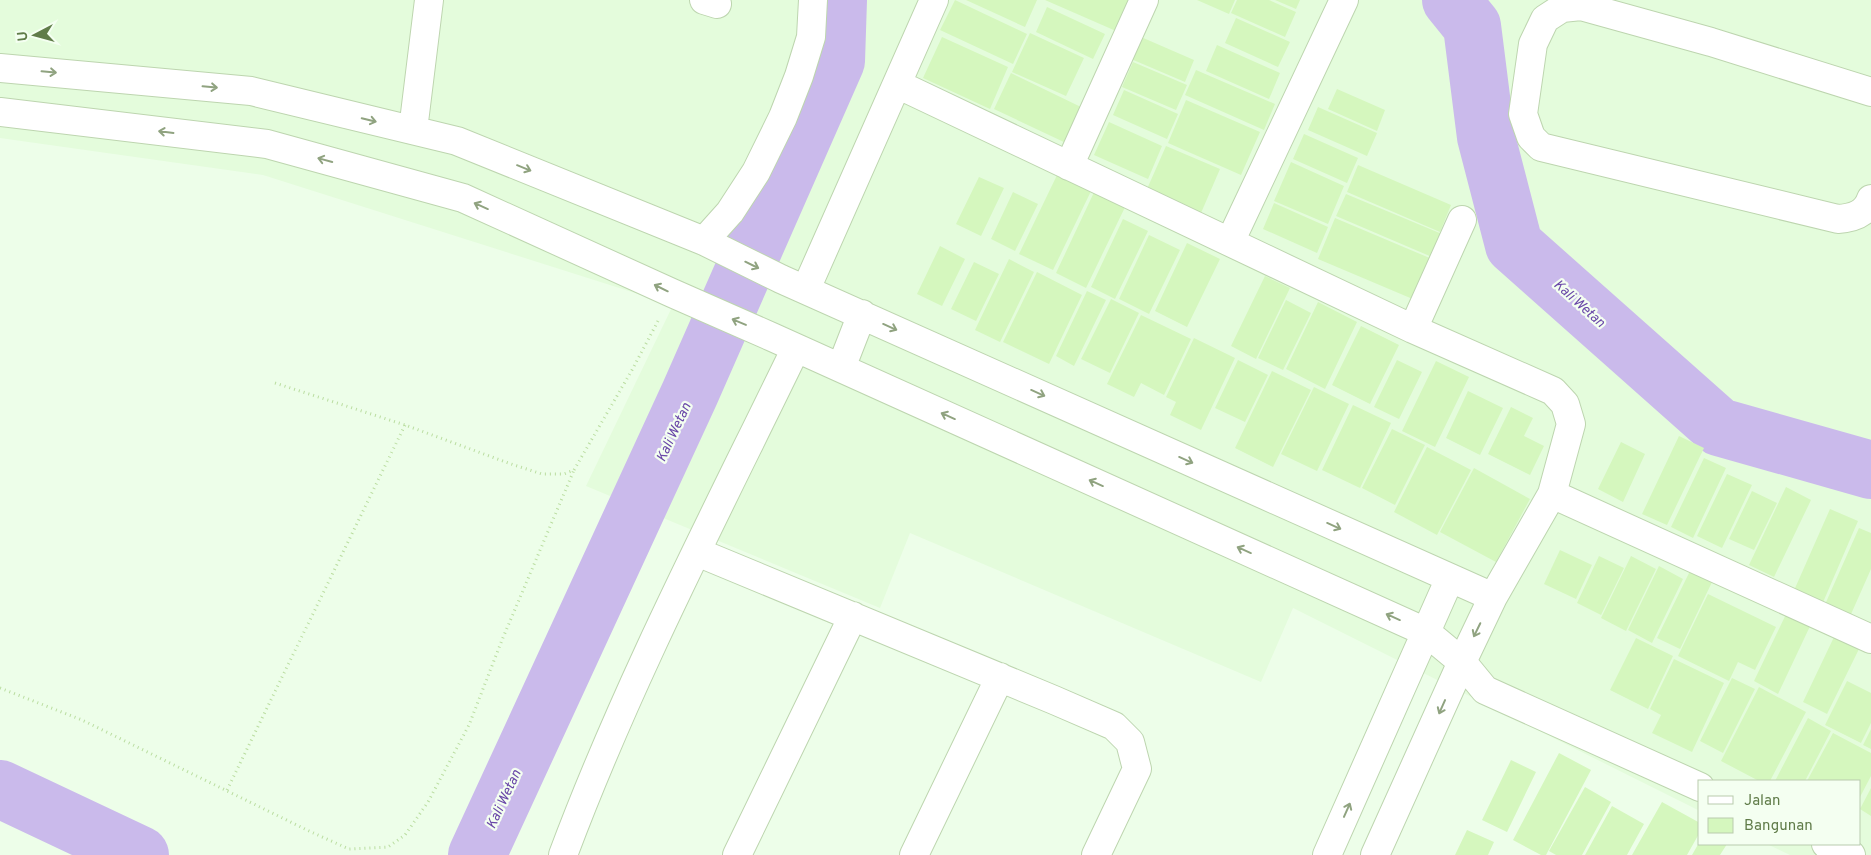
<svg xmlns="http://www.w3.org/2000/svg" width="1871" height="855" viewBox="0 0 1871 855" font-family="Overpass,sans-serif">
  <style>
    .residential { fill: #e4fcdc }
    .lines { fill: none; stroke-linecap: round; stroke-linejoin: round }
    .river { stroke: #cabaeb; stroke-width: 58 }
    .building { fill: #d5f7be }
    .street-casing { stroke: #bdd5af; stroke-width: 30 }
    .path { stroke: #badda0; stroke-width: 3; stroke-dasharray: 1 4; stroke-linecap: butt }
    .street { stroke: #fff; stroke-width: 28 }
    .oneway { stroke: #90a380 }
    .labels { text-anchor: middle; stroke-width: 4.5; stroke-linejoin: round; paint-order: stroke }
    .water-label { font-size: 14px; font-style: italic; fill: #6a48a8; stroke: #f4fff1 }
  </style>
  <rect width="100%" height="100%" fill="#edfee9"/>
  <!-- residential -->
  <path class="residential" d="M0,0h1871v855h-81l-23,-11h93v-63h-160v30l-407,-203 -32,74 -351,-149 -30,75 -294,-122 87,-181 -410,-130 -263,-37z"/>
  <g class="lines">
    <!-- river -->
    <path class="river" d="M1451,0l21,26 14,111 28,108 205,182 152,43
      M0,789l140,66
      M477,855l213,-462 146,-332 2,-61"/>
  </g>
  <!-- building -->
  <path class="building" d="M955,0l72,34 -14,30 -73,-34z
    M966,0h71l-12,27z
    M1045,0h85l-14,31z
    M1197,0h38l-6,14z
    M1237,0h32l27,12 -11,25 -54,-24z
    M1275,0h25l-4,9z
    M1047,7l58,27 -12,25 -57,-27z
    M1236,18l54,24 -12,25 -53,-24z
    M1030,33l54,25 -18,38 -54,-24z
    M942,37l66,30 -18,42 -67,-31z
    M1141,37l53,23 -9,22 -54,-23z
    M1217,45l63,28 -11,26 -63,-28z
    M1133,62l54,23 -11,25 -54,-23z
    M1196,70l79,34 -11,26 -79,-35z
    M1011,73l72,35 -17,35 -72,-34z
    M1337,89l48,21 -8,21 -49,-22z
    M1124,90l54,24 -11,25 -54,-24z
    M1186,100l74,32 -19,43 -73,-32z
    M1318,107l59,26 -10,23 -59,-26z
    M1109,122l53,24 -14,33 -54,-24z
    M1304,134l54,24 -11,25 -54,-24z
    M1166,146l54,23 -19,44 -54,-24z
    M1291,162l53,24 -16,38 -54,-23z
    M1358,165l93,40 -11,27 -93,-40z
    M1058,173l34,16 -39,81 -34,-16z
    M979,177l25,11 -23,48 -25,-12z
    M1097,186l31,15 -42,87 -30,-15z
    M1013,192l25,12 -23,47 -24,-12z
    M1346,194l96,40 -10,23 -96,-41z
    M1274,203l54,24 -11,26 -54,-24z
    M1335,218l97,41 -17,41 -97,-41z
    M1123,219l25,12 -33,68 -24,-12z
    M1149,235l31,15 -31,64 -30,-15z
    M1187,243l33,16 -33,68 -32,-16z
    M940,246l25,13 -23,47 -25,-12z
    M1009,259l25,13 -34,70 -25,-12z
    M974,262l25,12 -23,47 -25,-12z
    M1037,272l45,23 -33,69 -46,-22z
    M1265,276l25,12 -34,71 -25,-13z
    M1087,291l19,9 -32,66 -18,-10z
    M1111,299l28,14 -29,60 -29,-14z
    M1286,300l25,13 -28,57 -25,-12z
    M1318,302l39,20 -32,67 -39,-20z
    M1141,315l50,24 -27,56 -23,-12 -7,14 -27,-13z
    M1361,326l38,19 -29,59 -38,-19z
    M1194,338l41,20 -34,72 -31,-15 6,-13 -10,-5z
    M1238,360l30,15 -23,47 -30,-14z
    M1397,360l25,12 -23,47 -25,-12z
    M1436,361l33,16 -34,70 -33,-16z
    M1272,371l39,19 -38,77 -38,-19z
    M1314,387l35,17 -32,67 -36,-17z
    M1468,391l35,17 -23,47 -34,-17z
    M1353,405l38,18 -31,65 -38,-18z
    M1511,407l22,11 -9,18 20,10 -14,29 -42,-21z
    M1392,429l33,16 -30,60 -33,-17z
    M1679,436l25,12 -37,77 -25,-11z
    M1621,442l24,12 -22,48 -25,-13z
    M1427,447l44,23 -34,65 -43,-23z
    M1704,458l22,10 -33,70 -22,-11z
    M1474,468l56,31 -34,63 -56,-30z
    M1727,474l25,11 -30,63 -25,-12z
    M1786,487l25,13 -37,77 -25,-12z
    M1752,491l25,12 -23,47 -25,-11z
    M1830,509l28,12 -37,86 -29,-12z
    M1859,528l12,5v36l-23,52 -25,-12z
    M1560,550l32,15 -16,34 -32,-15z
    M1599,556l25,12 -23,47 -24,-12z
    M1631,556l25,13 -30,62 -25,-13z
    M1659,566l24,13 -31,64 -24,-13z
    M1691,569l22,11 -33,69 -23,-11z
    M1708,594l68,33 -21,43 -17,-8 -9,19 -51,-25z
    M1788,610l24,12 -34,72 -24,-13z
    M1834,637l25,12 -32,65 -24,-12z
    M1636,638l37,18 -25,53 -38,-19z
    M1674,659l50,24 -32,69 -40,-19 9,-18 -11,-6z
    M1732,678l23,11 -32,64 -23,-12z
    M1847,681l24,12v30l-10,20 -36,-18z
    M1759,687l47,25 -36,69h-11l-38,-20z
    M1808,718l23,13 -26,50h-30z
    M1871,729v20l-8,-4z
    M1833,733l38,20v23l-11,21v-16h-53z
    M1559,753l32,17 -45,85h-5l-28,-15z
    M1511,760l25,12 -29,60 -25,-12z
    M1585,787l26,15 -29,53h-26l-7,-4z
    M1871,788v28l-11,-7z
    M1662,802l38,21v9l-13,23h-55z
    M1612,806l32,18 -17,31h-42z
    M1467,830l27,12 -6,13h-33z
    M1700,841v3h27l-7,11h-28z"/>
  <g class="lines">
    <defs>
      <path id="street" d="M704,0l13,4
        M0,68l251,23 206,50 247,100 77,38 712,318
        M897,84l516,245 140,62 12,13 6,20 -19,70 -59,103 -31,65 -87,193
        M1871,92l-160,-50 -130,-36 -19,2 -17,11 -12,25 -10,70 8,23 10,10 297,72c15,-1 28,-5 33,-20
        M0,112l267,32 196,54 209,95 100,44 654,295 36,30 23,28 215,97
        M413,130l16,-130
        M1069,166l75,-166
        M704,241l26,-29 26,-40 27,-55 16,-41 12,-39 2,-37
        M1230,242l114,-242
        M806,289l128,-289
        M1413,329l49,-109
        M841,368l21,-54
        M1552,494l319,145
        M697,552l357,148 60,26 16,16 7,27 -41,86
        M1826,844l25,11
        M563,855c65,-174 152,-340 233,-507
        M737,855l116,-239
        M914,855l86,-178
        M1327,855l123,-277"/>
    </defs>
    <!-- street casing -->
    <use href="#street" class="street-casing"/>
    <!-- path -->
    <path class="path" d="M275,383l130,42 106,39 31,10h22l10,-4 58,-100 26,-49
      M0,688l82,32 227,111 40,18 39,-2 17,-12 23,-33 41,-77 33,-85 72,-170
      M227,790l178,-365"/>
    <!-- street -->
    <use href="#street" class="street"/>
  </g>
  <!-- one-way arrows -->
  <defs><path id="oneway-shaft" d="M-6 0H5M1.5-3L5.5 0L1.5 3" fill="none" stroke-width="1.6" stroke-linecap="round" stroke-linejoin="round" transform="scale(1.25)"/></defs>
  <g class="oneway">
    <use href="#oneway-shaft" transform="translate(49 72) rotate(5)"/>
    <use href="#oneway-shaft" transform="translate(210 87) rotate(5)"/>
    <use href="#oneway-shaft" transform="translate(369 120) rotate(14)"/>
    <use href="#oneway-shaft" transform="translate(166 132) rotate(-173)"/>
    <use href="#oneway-shaft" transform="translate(325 160) rotate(-165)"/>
    <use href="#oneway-shaft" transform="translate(524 168) rotate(22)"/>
    <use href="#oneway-shaft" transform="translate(481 206) rotate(-156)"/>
    <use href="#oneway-shaft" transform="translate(752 265) rotate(26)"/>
    <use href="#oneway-shaft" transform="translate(661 288) rotate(-154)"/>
    <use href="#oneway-shaft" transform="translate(739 322) rotate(-157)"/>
    <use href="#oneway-shaft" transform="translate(890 327) rotate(24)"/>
    <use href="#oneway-shaft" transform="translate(1038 393) rotate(24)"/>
    <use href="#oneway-shaft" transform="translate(948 416) rotate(-156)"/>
    <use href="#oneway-shaft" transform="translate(1186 460) rotate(24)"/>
    <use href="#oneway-shaft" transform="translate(1096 483) rotate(-156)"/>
    <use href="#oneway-shaft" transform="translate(1334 526) rotate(24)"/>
    <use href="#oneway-shaft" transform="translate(1244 550) rotate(-156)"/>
    <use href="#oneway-shaft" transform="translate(1393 617) rotate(-156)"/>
    <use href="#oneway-shaft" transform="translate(1477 630) rotate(116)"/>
    <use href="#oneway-shaft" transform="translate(1442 707) rotate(114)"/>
    <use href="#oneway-shaft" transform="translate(1347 810) rotate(-66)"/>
  </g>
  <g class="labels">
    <!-- water labels -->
    <g class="water-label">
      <text transform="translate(1580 303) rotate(42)" y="5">Kali Wetan</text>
      <text transform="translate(673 432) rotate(-65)" y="5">Kali Wetan</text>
      <text transform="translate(503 799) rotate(-65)" y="5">Kali Wetan</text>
    </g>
  </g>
  <!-- legend -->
  <rect x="1698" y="780" width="162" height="65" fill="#f4fff1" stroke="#b9cbae"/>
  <rect x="1708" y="796" width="25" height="8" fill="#ffffff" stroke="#b9cbae"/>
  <text x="1744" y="805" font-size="15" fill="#607c49">Jalan</text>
  <rect x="1708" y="818" width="25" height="15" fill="#d5f7be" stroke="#b9cbae"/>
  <text x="1744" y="830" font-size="15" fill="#607c49">Bangunan</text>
  <!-- north arrow -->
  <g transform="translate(35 35) rotate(264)" stroke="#f4fff1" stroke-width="4" paint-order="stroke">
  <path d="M0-4L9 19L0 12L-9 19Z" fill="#607c49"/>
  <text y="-8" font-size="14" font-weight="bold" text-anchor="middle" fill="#607c49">U</text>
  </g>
</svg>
